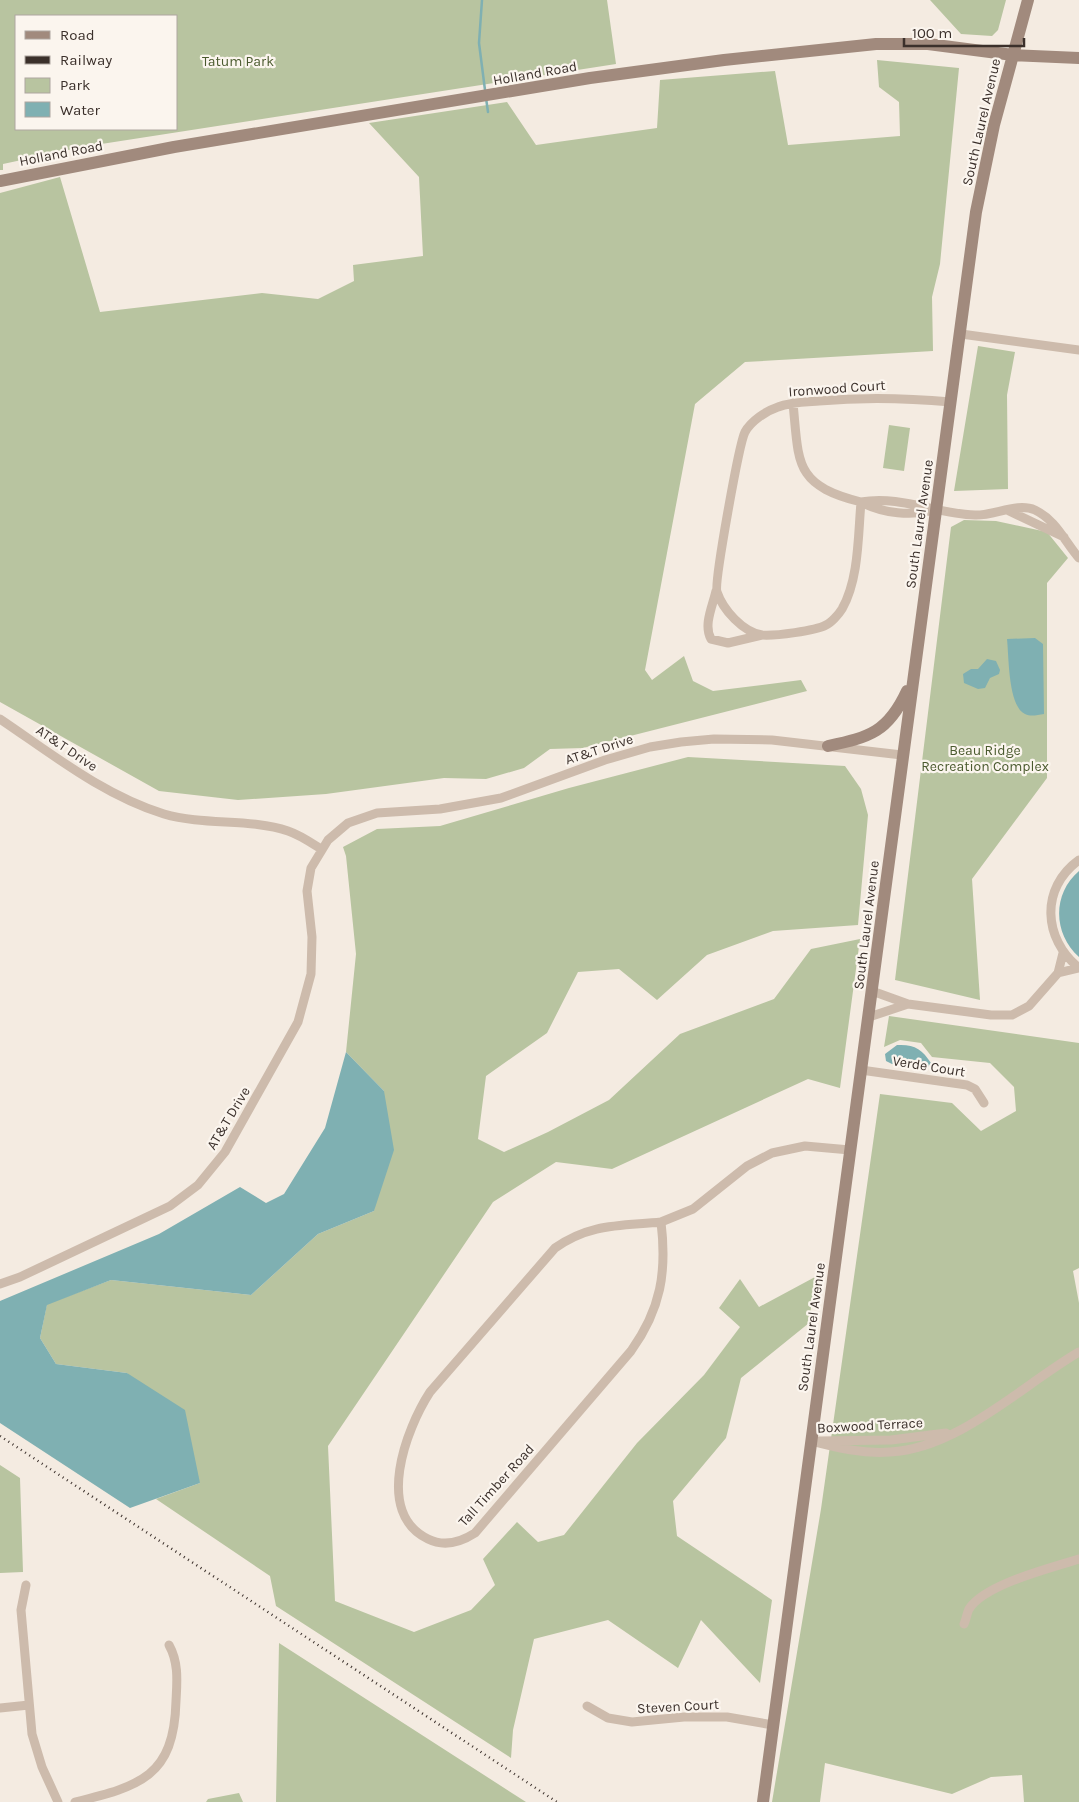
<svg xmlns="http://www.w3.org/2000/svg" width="1079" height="1802" viewBox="0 0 1079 1802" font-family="Karla,sans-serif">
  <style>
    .green { fill: #b8c4a0; fill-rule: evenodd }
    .water { fill: #7fb0b2 }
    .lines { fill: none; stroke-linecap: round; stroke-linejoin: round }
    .stream { stroke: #7fb0b2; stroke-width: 2.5 }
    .street { stroke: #cdbbac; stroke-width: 9 }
    .secondary { stroke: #a18a7d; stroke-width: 12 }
    .rail { stroke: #3b302b; stroke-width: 2.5; stroke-dasharray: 1 4; stroke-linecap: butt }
    .labels { text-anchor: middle; stroke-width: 4.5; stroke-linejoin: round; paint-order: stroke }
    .park-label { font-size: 14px; fill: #4a5a2e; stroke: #fbf5ee }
    .street-label { font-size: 14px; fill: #3b302b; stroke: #fbf5ee }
  </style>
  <rect width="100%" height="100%" fill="#f4ebe1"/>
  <!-- green -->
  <path class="green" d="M0,0h607l9,64 -534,83 -79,17v6h-3zM16,16h160v113h-160z
    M930,0h76l-8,30 -6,6 -31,-2z
    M877,60l82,8 -19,196 -8,33 1,54 -188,11 -50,42 -50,266 7,10 32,-24 9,25 20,10 88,-11 6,11 -224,57 -33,1 -26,19 -38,11 -42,-1 -118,16 -88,6 -79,-9 -159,-89v-509l60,-16 40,135 162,-19 56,6 36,-18 -1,-16 70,-9 -4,-79 -50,-54 138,-21 29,43 121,-17 3,-48 115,-9 13,74 112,-9 -1,-34 -20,-15z
    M978,346l37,6 -8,43 1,94 -54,2z
    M889,425l21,3 -6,43 -21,-3z
    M964,520l32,1 51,11 21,26 -21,25v195l-75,101 8,121 -85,-20 56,-453z
    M688,757l157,9 16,23 7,26 -10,110 -85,6 -66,24 -50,45 -38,-31 -41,3 -31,61 -61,43 -8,63 26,13 44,-20 61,-32 71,-66 94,-35 37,-50 49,-10 -20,149 -32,-9 -196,90 -56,-7 -63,40 -165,244 7,155 79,31 57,-22 24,-25 -12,-26 34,-37 21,20 26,-7 73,-92 67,-68 36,-48 -21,-19 21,-29 19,28 56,-30 -6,46 -68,55 -15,60 -53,63 4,35 95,64 -12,83 -59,-63 -23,48 -70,-48 -74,19 -21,91 -2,28 -235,-152 -6,-30 -114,-77 44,-16 -73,-110 -71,-9 -16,-26 7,-34 64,-24 140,15 67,-61 56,-23 10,-120 -38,-39 10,-98 -10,-98 -3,-9 34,-18 63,-3 129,-38z
    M889,1016l190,27v225l-6,3 6,32v499h-55l-2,-27 -31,2 -39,17 -127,-31 -5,39h-48l49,-293 59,-415 72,9 29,28 35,-20 -2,-24 -24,-24 -58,-6 -11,-14 -21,-3 -16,7z
    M0,1465l20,13 3,94 -23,1z
    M279,1643l247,159h-250z
    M239,1793l4,9h-37l2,-3z"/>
  <!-- water -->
  <path class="water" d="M1035,638l8,6 1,70c-7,1 -13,3 -19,0 -17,-8 -16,-57 -18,-75z
    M987,659l9,2 4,9 -1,4 -9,4 -5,10 -7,1 -14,-6 -1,-9 8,-5h7z
    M1079,871v86c-26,-23 -27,-63 0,-86z
    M897,1045c17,-1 25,4 34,18l-3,4 -36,-3 -6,-3 -1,-7z
    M346,1052l38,39 10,59 -20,61 -56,23 -67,61 -140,-15 -64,25 -7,33 16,26 71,9 58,37 15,73 -70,25 -130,-85v-122l159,-67 81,-47 26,16 18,-9 41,-66z"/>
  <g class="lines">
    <!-- stream -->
    <path class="stream" d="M482,0l-3,43 6,47
      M486,98l2,14"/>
    <!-- street -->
    <path class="street" d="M961,334l118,16
      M793,403c6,61 1,82 68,99 -3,34 -2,77 -19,107 -3,5 -11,14 -16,16 -11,6 -51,11 -64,10 -19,-3 -39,-25 -45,-43 -3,-9 22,-148 28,-160 6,-11 21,-21 33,-25 12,-5 27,-5 41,-6 44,-4 88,-3 132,1
      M936,510c-24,6 -53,4 -75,-8 39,-7 76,12 114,13 19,1 42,-13 60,-5 21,10 30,32 44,48
      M1007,510l57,27
      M716,591c-3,14 -13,34 -5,48l17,4 34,-8
      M0,719c52,35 103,76 164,95 41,12 86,4 124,17 12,4 22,11 33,18
      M1079,860c-39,28 -36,79 0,108
      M1058,973l20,-5
      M908,1004l83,11h21l17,-9 29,-33 5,-20
      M869,1017l39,-13 -36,-13
      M861,1070l106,15 8,4 9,14
      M661,1222c6,50 0,87 -30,129l-156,182c-14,9 -31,14 -47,6 -54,-26 -22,-110 2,-147l125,-144c35,-25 66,-22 106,-26z
      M661,1222l32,-13 54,-43 25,-13 33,-7 45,4
      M0,1284l20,-7 150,-71 28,-21 27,-33 73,-130 13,-48 1,-37 -5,-46 4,-23 17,-28 20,-17 29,-10 63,-4 61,-11 104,-38 45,-13 31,-5 33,-3 58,1 130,15
      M811,1441c26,7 52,13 79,11 69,-4 131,-66 189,-100
      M819,1441l72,-1 55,-7
      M26,1585l-5,25 11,124 10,33 16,35
      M964,1624c2,-4 3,-11 5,-15 16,-25 82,-41 110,-50
      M587,1706l21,12 24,4 52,-5h43l46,8
      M0,1708l29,-3
      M75,1802c65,-16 99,-25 101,-101 1,-19 3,-38 -7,-56"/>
    <!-- secondary -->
    <path class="secondary" d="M0,181l174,-34 416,-69 134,-18 152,-16h52l85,11 66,3
      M828,746c42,-9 60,-14 79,-55
      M763,1802l213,-1590 18,-87 34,-125"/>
    <!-- rail -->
    <path class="rail" d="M0,1436l557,366"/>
  </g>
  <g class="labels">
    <!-- park labels -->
    <g class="park-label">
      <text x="238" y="66">Tatum Park</text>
      <text x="985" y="755">Beau Ridge<tspan x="985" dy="16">Recreation Complex</tspan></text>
    </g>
    <!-- street labels -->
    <g class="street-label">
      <text transform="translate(535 73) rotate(-10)" y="5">Holland Road</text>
      <text transform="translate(981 122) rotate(-77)" y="5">South Laurel Avenue</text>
      <text transform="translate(61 153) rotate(-11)" y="5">Holland Road</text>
      <text transform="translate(837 388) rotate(-4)" y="5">Ironwood Court</text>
      <text transform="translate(919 524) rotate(-82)" y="5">South Laurel Avenue</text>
      <text transform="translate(67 748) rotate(34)" y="5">AT&amp;T Drive</text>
      <text transform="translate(599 749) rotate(-18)" y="5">AT&amp;T Drive</text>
      <text transform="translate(866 925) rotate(-83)" y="5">South Laurel Avenue</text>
      <text transform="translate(929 1066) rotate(9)" y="5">Verde Court</text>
      <text transform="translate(228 1118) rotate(-59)" y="5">AT&amp;T Drive</text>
      <text transform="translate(811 1327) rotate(-82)" y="5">South Laurel Avenue</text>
      <text transform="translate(870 1425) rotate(-3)" y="5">Boxwood Terrace</text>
      <text transform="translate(496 1485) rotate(-48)" y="5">Tall Timber Road</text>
      <text transform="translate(678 1706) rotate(-3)" y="5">Steven Court</text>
    </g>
  </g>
  <!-- legend -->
  <rect x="15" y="15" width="162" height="115" fill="#fbf5ee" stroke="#aea6a0"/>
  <rect x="25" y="31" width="25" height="8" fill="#a18a7d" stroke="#aea6a0"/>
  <text x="60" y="40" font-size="15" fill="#3b302b">Road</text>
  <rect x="25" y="56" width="25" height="8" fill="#3b302b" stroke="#aea6a0"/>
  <text x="60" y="65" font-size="15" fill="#3b302b">Railway</text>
  <rect x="25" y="78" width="25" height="15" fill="#b8c4a0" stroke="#aea6a0"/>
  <text x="60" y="90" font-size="15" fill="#3b302b">Park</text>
  <rect x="25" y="102" width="25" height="15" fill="#7fb0b2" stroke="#aea6a0"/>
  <text x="60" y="115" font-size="15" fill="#3b302b">Water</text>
  <!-- scale -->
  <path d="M904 38v8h120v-8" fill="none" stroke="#3b302b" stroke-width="2.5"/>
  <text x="912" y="38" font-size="15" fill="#3b302b" stroke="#fbf5ee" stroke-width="4" paint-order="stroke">100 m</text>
</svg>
